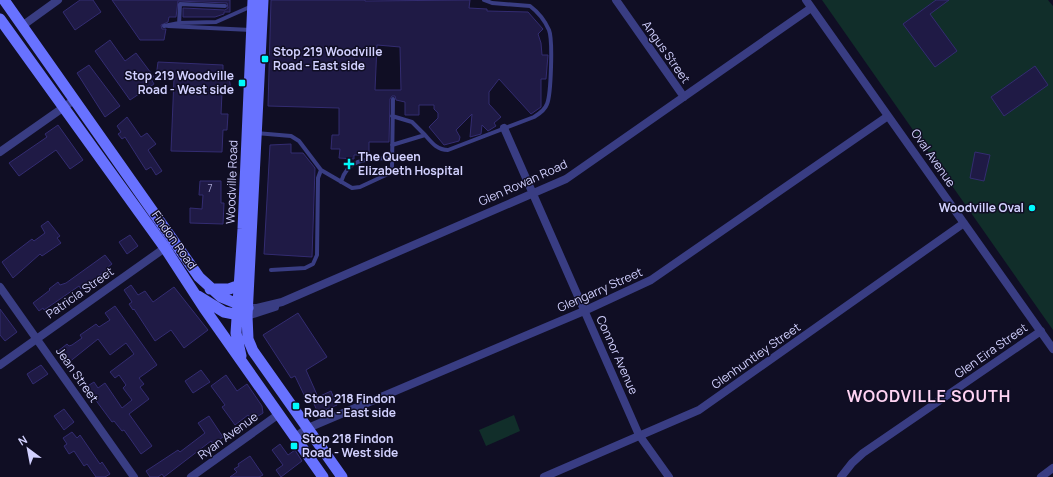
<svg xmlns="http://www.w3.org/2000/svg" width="1053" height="477" viewBox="0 0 1053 477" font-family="Manrope,sans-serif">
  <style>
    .green { fill: #112e2a }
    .building { fill: #1f1a45; stroke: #332c71; fill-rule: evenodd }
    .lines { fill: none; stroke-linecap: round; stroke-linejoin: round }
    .lane { stroke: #393d83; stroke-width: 4 }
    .street { stroke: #393d83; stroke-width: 8 }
    .secondary { stroke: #6872ff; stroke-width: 11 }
    .poi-dot { fill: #00fafc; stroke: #100e24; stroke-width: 1.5 }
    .labels { text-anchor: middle; stroke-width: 3; stroke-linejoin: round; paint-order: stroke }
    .number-label { font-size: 10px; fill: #a5a3d0 }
    .poi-label { font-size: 12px; font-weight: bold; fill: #d2d1ff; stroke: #100e24; text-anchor: start }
    .street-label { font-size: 12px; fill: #d2d1ff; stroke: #100e24 }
    .district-label { font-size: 16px; font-weight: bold; letter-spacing: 1px; fill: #ffd3f3; stroke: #100e24 }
  </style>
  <rect width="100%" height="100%" fill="#100e24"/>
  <!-- green -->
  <path class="green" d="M822,0h226l5,6v324z
    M514,415l6,16 -34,15 -7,-16z"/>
  <!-- building -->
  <path class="building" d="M80,0h13l8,12 -26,18 -12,-18z
    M112,0h118v12h-6v2l-9,3h-32v-9l42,2 3,-2 -1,-5 -49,-2 -2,16h-7l-1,5 -7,3 1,4h4l-2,11h-24z
    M271,0h94v1l105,-1 -1,8 18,1v2l41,1 15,17 -5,5 3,9 1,12h6l-2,24h-5v28l-10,7 -32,-35 -10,13v12l12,13 -7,6 2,3 -8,5 -6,-6 -1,9 -11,3 2,-23 -16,16 4,7 -1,4 -15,4 -15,-18 9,-9v-5l-4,-4v-4h-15v10h-14v-13l-9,-2 -1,-4h-3l-2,3 -1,43h-20v13h-15v4l-15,-1 1,-9h-9l1,-14h7v-27l-71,-2zM377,45l23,2 1,43h-26z
    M936,0h13l-19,14 27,37 -22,16 -32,-43z
    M110,40l15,21 11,-8 18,24h-4l4,7 -24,16 -35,-49z
    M158,62l65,3v13h6l2,11 -3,4h-6l-1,21h7l-1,16h-4l-1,22 -51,-1 3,-73 -18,-1z
    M89,65l31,41 -15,11 -28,-44z
    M1035,66l13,19 -44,31 -13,-19z
    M127,117l14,20 6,-4 9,11 -8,6 14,21 -6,4 -5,-8 -5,3 -21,-33 -3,2 -4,-5 3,-2 -4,-6z
    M58,125l25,35 -13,9 -14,-19 -37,26 -10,-13 38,-26 -2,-3z
    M291,144v9h12l12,15 -3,89 -48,-3 6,-109z
    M975,152l15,3 -6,26 -14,-3z
    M200,181h21v22h3l-1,21 -33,-1v-15l12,1 1,-14h-4z
    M48,221l12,15 -3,2 4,5 -19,13 -2,-2 -27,24 -11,-16 30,-23 2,2 11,-8 -4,-7z
    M130,235l8,11 -11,8 -8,-12z
    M105,255l7,9 -4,3 1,1 -28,21 -2,-3 -35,24 -1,-2 -4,3 -6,-8 17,-13 -1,-1 9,-7 2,3 6,-2z
    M131,285l7,10 7,-4 8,11 21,-15 34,43 -24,18 -13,-18 -16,11 -21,-32 -1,1 -4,-6 3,-2 -8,-12z
    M115,306l42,59 -18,13 5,6 -4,3 9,12 -20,15 23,32 -11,8 -17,-24 -2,1 -8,-10 -2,1 -26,-35 8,-5 4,6 7,-5 17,25 10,-8 -9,-12 3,-3 -7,-10 -4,3 -5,-6 24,-18 -8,-11 -16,12 -12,-16 -30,24 -10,-12 9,-7 2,2 3,-1 10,-7 -2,-3 16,-11 3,3 11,-7 -5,-7z
    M0,309l17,23 -12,9 -5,-6z
    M298,313l29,44 -21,13 12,27 13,-6 6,14 -19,8 -7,-16 -5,2 -11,-23 -4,2 -28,-43z
    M41,365l7,9 -15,10 -6,-10z
    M201,370l9,12 -17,11 -8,-12z
    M226,375l11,16 10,-7 15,22 1,7 -11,7 -4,-5 -13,10 -13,-18 3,-2 -14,-19z
    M64,409l10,13 -10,8 -10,-14z
    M209,416l14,21 -10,7 -2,-3 -47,36 -2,-3 -4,3h-8l-4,-6 32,-21 2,2 25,-19 -7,-10z
    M72,432l5,6 3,-3 20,29 2,-2 8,12 -5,3h-9l-9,-13 -3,2 -10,-15 -5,3 -5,-8 3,-2 -4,-6z
    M280,444l8,11 7,-5 7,11 -21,16 -5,-7 7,-5 -11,-15z
    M250,456l13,19 -4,2h-29l7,-5 -3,-3 5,-3 -1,-2z"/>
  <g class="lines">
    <!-- lane -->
    <path class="lane" d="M179,25l1,-21 45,2
      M164,26l15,-3 37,-1 36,-16
      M168,26l83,4
      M392,116l20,6 13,13 -33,10
      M256,133l35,3 8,5 22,29 31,18 8,-1 28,-13 4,-7 1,-68
      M425,135c7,8 12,15 23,15l86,-33c5,-3 11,-7 13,-13 4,-9 6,-64 2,-74 -4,-9 -11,-18 -19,-24l-38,-3 -8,-3
      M341,182c7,-25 29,-23 49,-24
      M271,270l34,-2 8,-4 4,-9 1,-77 3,-8"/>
    <!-- street -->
    <path class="street" d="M616,0l68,97
      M806,0l247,349
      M22,26l36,-26
      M504,128l135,307 30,42
      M0,152l74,-52
      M0,287l134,190
      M248,308h9l25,-6 284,-123 245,-171
      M247,316l28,-9
      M0,365l169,-120
      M295,437l13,-9 276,-117 67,-31 237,-164
      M191,477l88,-63
      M544,477l155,-67 265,-187
      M841,477l11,-14 11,-10 178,-122
      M1041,477l12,-9"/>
    <!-- secondary -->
    <path class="secondary" d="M4,0l195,277 22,20 27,11
      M263,0l-16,316 1,23 5,12 89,126
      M0,19l165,229 39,60 119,169
      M210,289h19l11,-4
      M198,296l26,16 20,4
      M241,356l-5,-23 7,-104 10,-229"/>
  </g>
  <!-- markers -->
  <g class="poi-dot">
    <rect x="261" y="55" width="8" height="8" rx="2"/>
    <rect x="238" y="79" width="8" height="8" rx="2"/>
    <path d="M347 158h4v4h4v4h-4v4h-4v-4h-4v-4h4z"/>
    <circle cx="1032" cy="208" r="4"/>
    <rect x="292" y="402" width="8" height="8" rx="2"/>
    <rect x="290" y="442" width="8" height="8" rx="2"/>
  </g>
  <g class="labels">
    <!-- number labels -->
    <g class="number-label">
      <text x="210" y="192">7</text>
    </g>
    <!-- poi labels -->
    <g class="poi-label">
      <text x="273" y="56">Stop 219 Woodville<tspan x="273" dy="14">Road - East side</tspan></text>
      <text x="234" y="80" text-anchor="end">Stop 219 Woodville<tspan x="234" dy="14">Road - West side</tspan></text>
      <text x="358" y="161">The Queen<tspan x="358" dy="14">Elizabeth Hospital</tspan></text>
      <text x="1024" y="212" text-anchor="end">Woodville Oval</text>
      <text x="304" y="403">Stop 218 Findon<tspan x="304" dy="14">Road - East side</tspan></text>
      <text x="302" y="443">Stop 218 Findon<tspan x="302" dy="14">Road - West side</tspan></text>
    </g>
    <!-- street labels -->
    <g class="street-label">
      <text transform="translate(666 52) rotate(55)" y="4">Angus Street</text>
      <text transform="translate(933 158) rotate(55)" y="4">Oval Avenue</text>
      <text transform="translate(232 182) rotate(-88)" y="4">Woodville Road</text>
      <text transform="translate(523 183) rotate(-24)" y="4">Glen Rowan Road</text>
      <text transform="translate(174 240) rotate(55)" y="4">Findon Road</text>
      <text transform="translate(600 290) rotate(-24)" y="4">Glengarry Street</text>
      <text transform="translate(80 293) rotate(-35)" y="4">Patricia Street</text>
      <text transform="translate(991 351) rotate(-35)" y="4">Glen Eira Street</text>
      <text transform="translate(617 355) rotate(66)" y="4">Connor Avenue</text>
      <text transform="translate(756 356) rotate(-35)" y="4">Glenhuntley Street</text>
      <text transform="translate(77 375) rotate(55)" y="4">Jean Street</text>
      <text transform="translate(228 436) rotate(-36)" y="4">Ryan Avenue</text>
    </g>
    <!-- district labels -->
    <g class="district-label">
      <text x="929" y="402">WOODVILLE SOUTH</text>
    </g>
  </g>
  <!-- north arrow -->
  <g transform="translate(28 449) rotate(328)" stroke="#100e24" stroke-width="3" paint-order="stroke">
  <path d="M0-3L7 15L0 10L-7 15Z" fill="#d2d1ff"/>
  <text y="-6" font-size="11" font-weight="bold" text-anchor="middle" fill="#d2d1ff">N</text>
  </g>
</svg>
